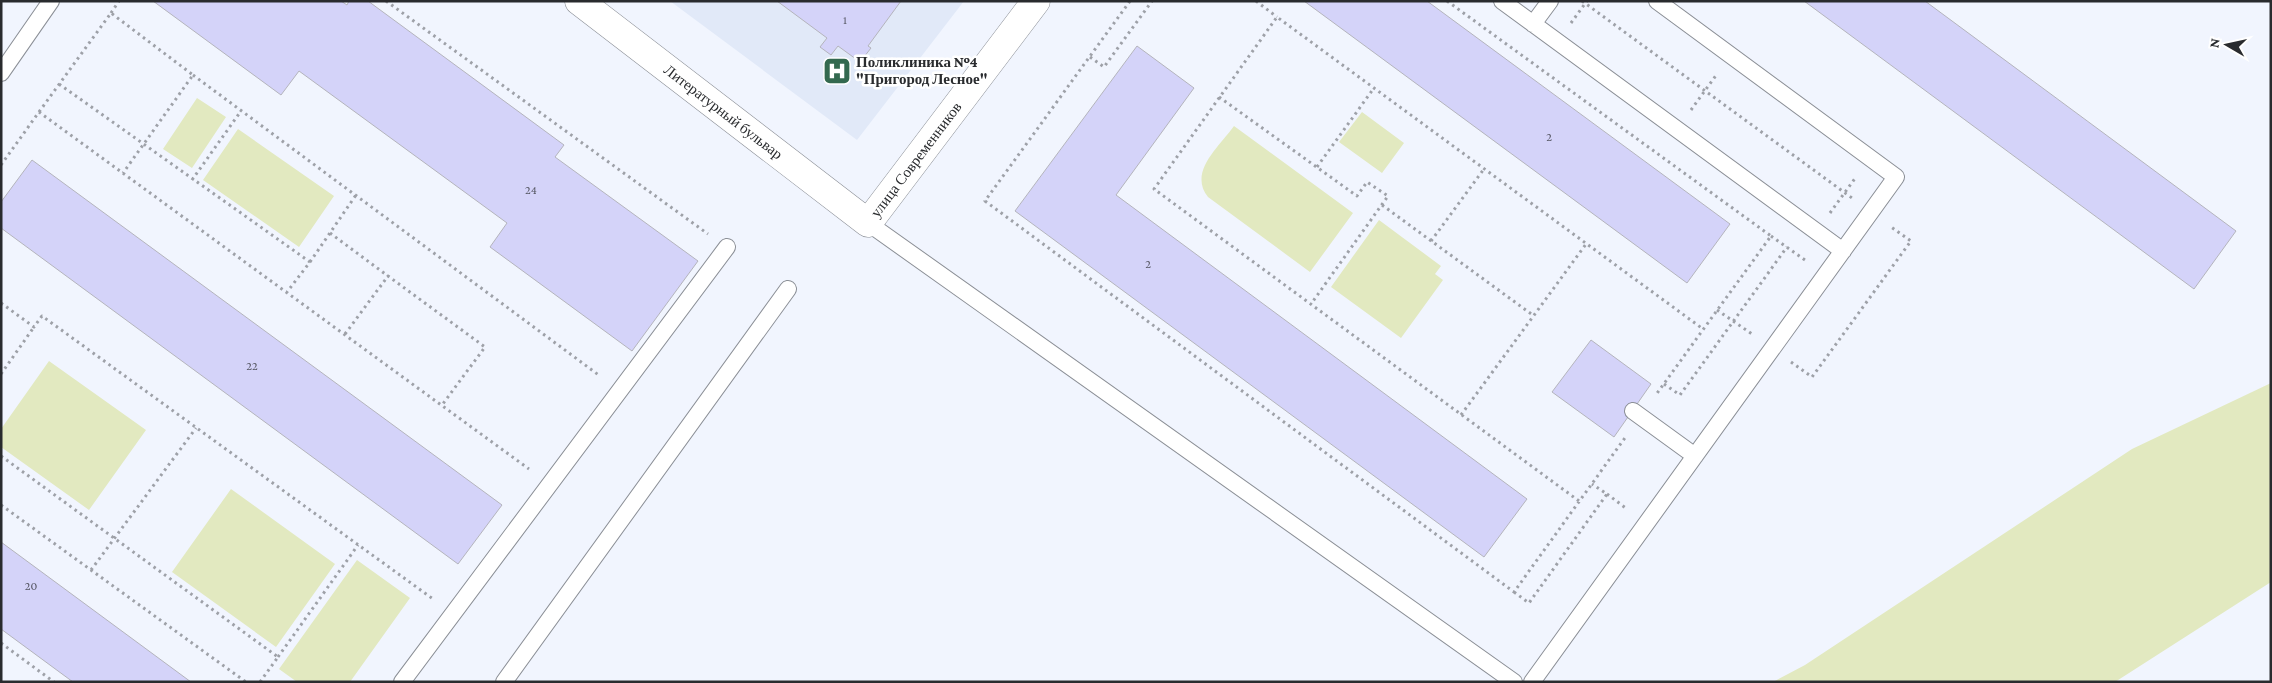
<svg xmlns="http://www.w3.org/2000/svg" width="2272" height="683" viewBox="0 0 2272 683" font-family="'Crimson Pro',serif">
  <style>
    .built { fill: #e1e9f8 }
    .green { fill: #e2e9c0 }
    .building { fill: #d4d3f9; stroke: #b4b4bc }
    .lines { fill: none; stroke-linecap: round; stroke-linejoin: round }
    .lane-casing { stroke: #8b8f96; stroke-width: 18 }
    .street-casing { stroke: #8b8f96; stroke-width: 29 }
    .path { stroke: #9ea1a8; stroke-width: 3; stroke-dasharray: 2.5 4; stroke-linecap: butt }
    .lane { stroke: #fff; stroke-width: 16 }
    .street { stroke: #fff; stroke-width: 28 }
    .labels { text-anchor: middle; stroke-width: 5; stroke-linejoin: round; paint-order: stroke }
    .number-label { font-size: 12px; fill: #545561 }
    .poi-label { font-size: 15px; font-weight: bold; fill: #292b2e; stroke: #fff; text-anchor: start }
    .street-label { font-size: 15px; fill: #292b2e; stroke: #fff }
  </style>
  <rect width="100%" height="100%" fill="#f1f5fe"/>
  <!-- built -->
  <path class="built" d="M670,1h294l-107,139z"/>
  <!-- green -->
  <path class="green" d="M197,98l29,19 -34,51 -29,-19z
    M1362,112l42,31 -22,30 -43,-31z
    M1234,126l119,87 -43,59 -102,-75c-20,-25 11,-50 26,-71z
    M238,129l96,67 -35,51 -96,-67z
    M1379,220l62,46 -6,8 8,6 -42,58 -70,-51z
    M49,361l97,69 -57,80 -88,-63v-18z
    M2271,383v199l-156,100h-342l32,-17 327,-216z
    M231,489l104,75 -59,83 -104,-75z
    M357,560l53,38 -60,84h-53l-18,-13z"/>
  <!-- building -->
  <path class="building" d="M153,1h188l6,4 2,-4h19l196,144 -9,12 143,104 -66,90 -142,-104 17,-24 -208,-152 -18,24z
    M777,1h124l-33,45 3,2 -11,14 -22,-16 -7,9 -11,-8 7,-9z
    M1304,1h123l303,223 -43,59z
    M1804,1h121l311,230 -42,58z
    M1137,46l57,42 -78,107 411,304 -43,58 -469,-346z
    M32,160l470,345 -44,59 -457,-336v-26z
    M1591,340l60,44 -37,53 -62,-45z
    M1,542l190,140h-118l-72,-53z"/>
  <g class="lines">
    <defs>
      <path id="lane" d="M1502,1l341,250
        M1533,24l17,-23
        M1,73l50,-72
        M868,223l646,459
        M1633,411l62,45
        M402,682l325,-435
        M504,682l284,-393
        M1532,682l364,-505 -239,-176"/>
      <g id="street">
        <path id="s1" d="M579,1l289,222 168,-222"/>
      </g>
    </defs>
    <!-- lane casing -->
    <use href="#lane" class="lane-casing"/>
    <!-- street casing -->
    <use href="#street" class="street-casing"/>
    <!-- path -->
    <path class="path" d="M386,1l322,233
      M1130,1l-145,200 529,391 113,-157
      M1256,1l21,16
      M1447,1l324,235 -116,160
      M1582,1l270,197
      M111,13l8,-12
      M1571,23l16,-22
      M1090,57l14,10 48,-66
      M193,75l407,301
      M59,84l251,178 -23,30
      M1219,97l138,99 10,-14 21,14 -77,108
      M1691,110l26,-36
      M39,112l72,-99 82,62 -70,98
      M1,165l38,-53 490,357
      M1317,167l57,-79
      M192,180l49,-69
      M1382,205l152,111
      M1830,213l26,-36
      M330,233l58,43
      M1771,236l34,24
      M1431,241l53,-72
      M310,262l46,-67
      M1,303l33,24 8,-11 391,283
      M1717,310l35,24
      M345,334l43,-58 97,71 -43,58
      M1791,362l21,15 99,-136 -20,-14
      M1,374l33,-47
      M1664,384l16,11 107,-148
      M1461,415l125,-171
      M1,456l277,201 -18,25
      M1607,494l20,15
      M1579,501l-425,-312 123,-172 426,312
      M1,505l245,177
      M91,570l105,-142
      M1514,592l15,11 78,-109 -15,-10
      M1,643l53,39
      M278,657l80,-112"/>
    <!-- lane -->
    <use href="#lane" class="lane"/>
    <!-- street -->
    <use href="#street" class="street"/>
  </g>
  <!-- icons -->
  <defs>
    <symbol id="hospital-square" viewBox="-11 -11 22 22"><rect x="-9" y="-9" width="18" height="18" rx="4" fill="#33694f" stroke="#fff"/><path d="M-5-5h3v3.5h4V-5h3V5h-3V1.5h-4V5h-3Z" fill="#fff"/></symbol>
  </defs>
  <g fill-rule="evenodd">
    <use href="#hospital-square" x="821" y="55" width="32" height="32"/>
  </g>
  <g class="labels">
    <!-- number labels -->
    <g class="number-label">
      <text x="845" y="24">1</text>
      <text x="1549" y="141">2</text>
      <text x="531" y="194">24</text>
      <text x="1148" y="268">2</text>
      <text x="252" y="370">22</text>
      <text x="31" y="590">20</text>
    </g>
    <!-- poi labels -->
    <g class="poi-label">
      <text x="856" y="67">Поликлиника №4<tspan x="856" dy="17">"Пригород Лесное"</tspan></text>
    </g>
    <!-- street labels -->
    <g class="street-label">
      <text dy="5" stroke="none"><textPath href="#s1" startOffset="182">Литературный бульвар</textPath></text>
      <text dy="5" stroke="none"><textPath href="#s1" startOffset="444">улица Современников</textPath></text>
    </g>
  </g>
  <!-- border -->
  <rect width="2272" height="683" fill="none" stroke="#292b2e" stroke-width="5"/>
  <!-- north arrow -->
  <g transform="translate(2227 45) rotate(279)" stroke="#ffffff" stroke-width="4" paint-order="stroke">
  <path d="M0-4L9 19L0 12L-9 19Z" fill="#292b2e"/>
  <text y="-8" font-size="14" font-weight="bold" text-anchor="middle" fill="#292b2e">N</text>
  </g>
</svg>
